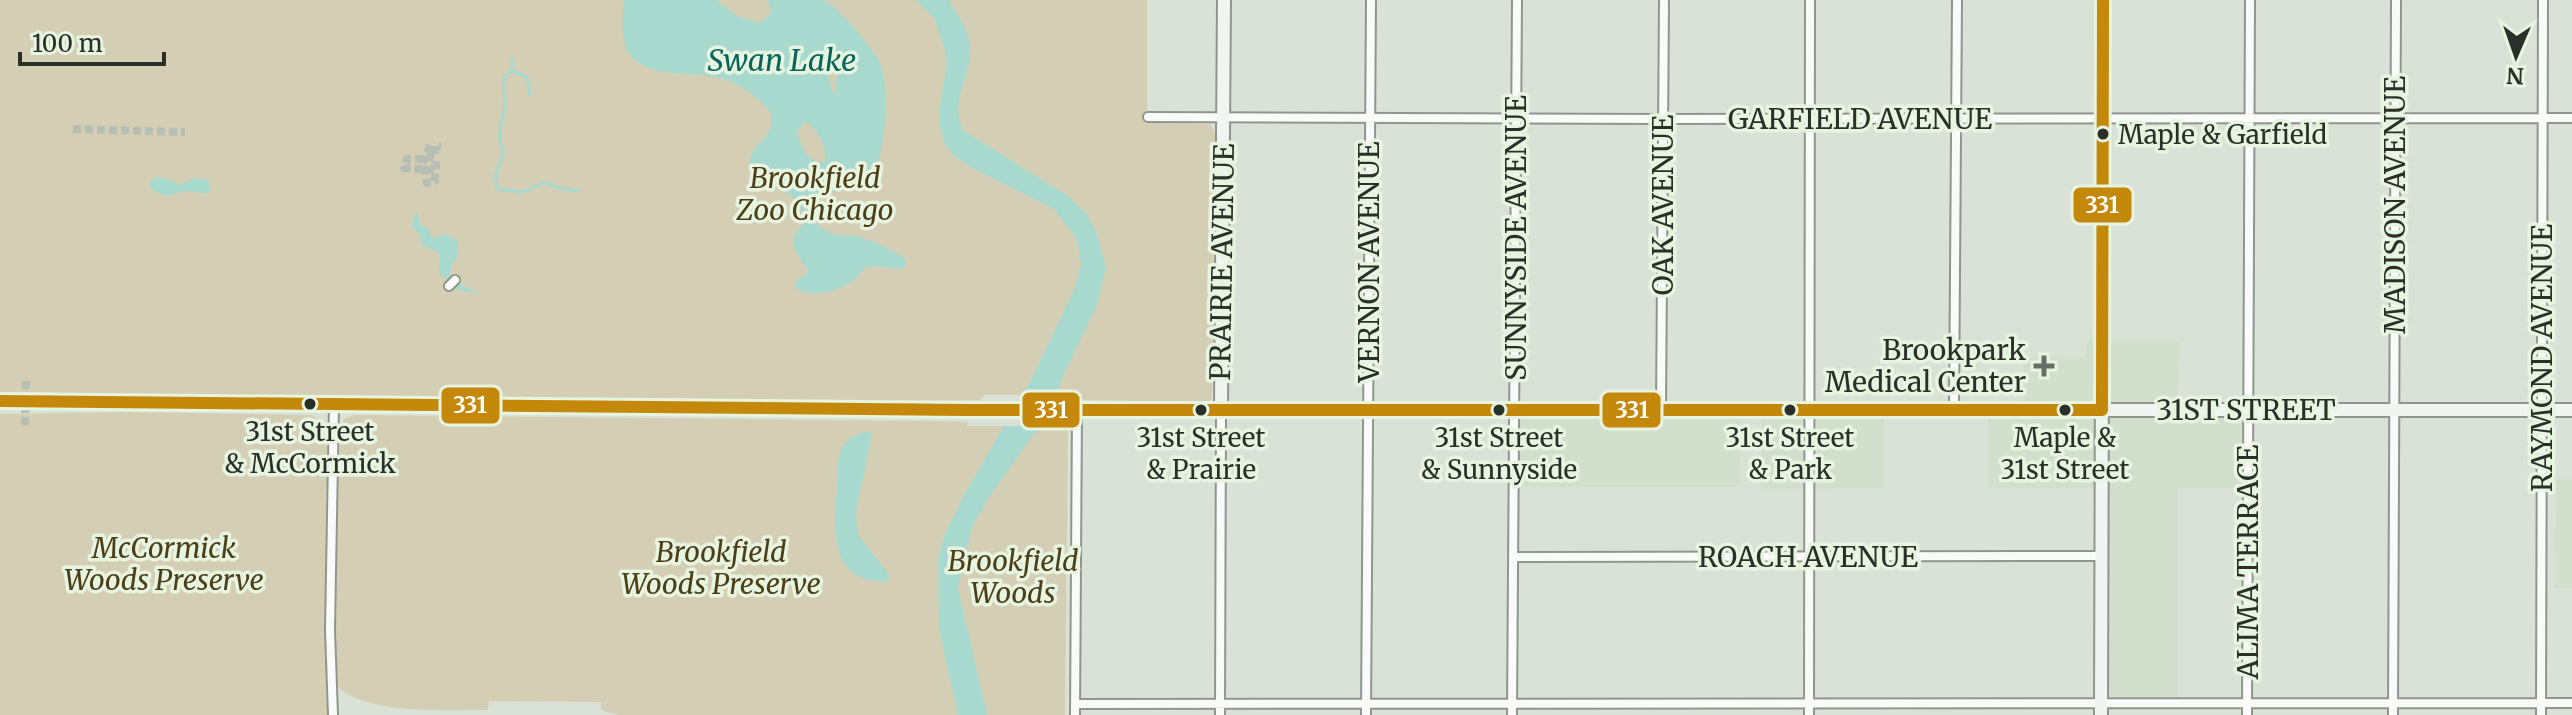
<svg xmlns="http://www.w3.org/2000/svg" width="2572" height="715" viewBox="0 0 2572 715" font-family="Merriweather,serif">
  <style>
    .built { fill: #d1dfcc }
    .green { fill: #d4cfb4 }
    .water { fill: #a8d9ce; fill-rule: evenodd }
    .pier { fill: #dae2d7 }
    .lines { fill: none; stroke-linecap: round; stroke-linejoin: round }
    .stream { stroke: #a8d9ce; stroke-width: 3 }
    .street-tunnel { stroke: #b7beb4; stroke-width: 8; stroke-dasharray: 8 4; stroke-linecap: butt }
    .street-casing { stroke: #90968d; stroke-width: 12 }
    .secondary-casing { stroke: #90968d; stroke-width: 16 }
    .street { stroke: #f9fbf9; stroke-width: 8 }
    .secondary { stroke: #f0f5f1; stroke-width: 12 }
    .bus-1-casing { stroke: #e6f4e0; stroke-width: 18 }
    .bus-1 { stroke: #c4880a; stroke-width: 12 }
    .bus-dot { fill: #2a2f28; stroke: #e6f4e0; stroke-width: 3 }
    .poi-dot { fill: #686e65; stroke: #e6f4e0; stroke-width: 3 }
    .labels { text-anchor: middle; stroke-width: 7; stroke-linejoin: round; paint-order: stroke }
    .bus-label { font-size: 26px; fill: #2a2f28; stroke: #e6f4e0 }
    .street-label { font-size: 28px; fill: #2a2f28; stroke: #e6f4e0 }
    .park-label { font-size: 28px; font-style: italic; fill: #4c3e16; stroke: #e6f4e0 }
    .poi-label { font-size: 28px; fill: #2a2f28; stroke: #e6f4e0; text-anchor: end }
    .water-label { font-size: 30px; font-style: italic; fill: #07655b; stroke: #e6f4e0 }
    .line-badge { stroke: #e6f4e0; stroke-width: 3 }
    .badge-label { font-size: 22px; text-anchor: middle; font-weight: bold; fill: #fff }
  </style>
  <rect width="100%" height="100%" fill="#dae2d7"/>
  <!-- built -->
  <path class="built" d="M2087,341h93l-2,65 -154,-1 -1,-48 63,1z
    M1511,413h230l-1,74h-229z
    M1761,413h123v75l-123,1z
    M1988,413h111v75h-111z
    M2105,413h146v75h-73v220l-72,1z
    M2556,479h16v109h-17z"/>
  <!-- green -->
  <path class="green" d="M0,0h1147v123l63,1 5,8 -3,266 -4,4 -130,-2 3,-5h-23l-26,-16 -10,16h-38l-4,5 -208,2 -772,-10z
    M127,412l185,3 9,6 6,27 -1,174 2,93h-328v-301z
    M354,415l583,6 31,1 -1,4h96l2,-2 3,5 -3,286h-447l-17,-5v-8l-112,-1 -1,9c-41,0 -120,5 -150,-23 -5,-88 -4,-175 4,-263l2,-5z"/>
  <!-- water -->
  <path class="water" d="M624,0h92l21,16 22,7 11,-8 1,-7 -4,-8c17,0 39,0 55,0 13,3 53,50 58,63 9,20 6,77 -2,98 -2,4 -7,11 -11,14 -17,18 -33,16 -55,21l-7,11c5,12 19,26 33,28 4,1 9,-1 13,0 18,3 37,14 54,23l1,5 -3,6c-11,1 -28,-6 -39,0 -5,4 -8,11 -14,14 -14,8 -43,17 -55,4l2,-7 10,-6 1,-4c-13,-18 -24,-30 -2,-48l-9,-23c-16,-11 -46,-16 -47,-37 -1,-18 27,-24 21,-49 -14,-17 -30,-29 -51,-35 -27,-7 -87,2 -95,-34 -4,-13 -2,-31 -1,-44zM827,57h4l6,9 -1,27 -4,-2 -5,-21zM805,122c12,5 23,26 20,39l-4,2c-16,-5 -19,-15 -24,-31z
    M916,0h32c11,15 22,32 22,51 0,27 -22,54 -6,80l104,65 19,19 9,16 10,36 -9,38 -36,75 -3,15 -14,31 -11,9 -44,62 -17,30 -14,61 29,127h-29l-19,-86 -1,-71 6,-22 20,-41 68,-117 42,-88 7,-25 -2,-17 -5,-13 -20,-26 -86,-43 -15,-11 -8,-10 -5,-18v-21l7,-43 -2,-13 -11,-32z
    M158,177c17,2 20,14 34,1l13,1 4,3 1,10c-10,3 -11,0 -20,-1 -17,-1 -18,12 -40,-3l1,-8z
    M417,212l4,14 6,1 5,11 14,-4 11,7 1,16 -7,8 -1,13c10,8 21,10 31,17l-26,-6 -11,-13 -5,-1 1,-22 -18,-8 -3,-12 -7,-6 1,-9z
    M870,431l2,3 -16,77 1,22 32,42 -1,7c-59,1 -54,-49 -51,-92 1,-14 -1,-32 6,-44 5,-8 18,-14 27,-15z"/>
  <!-- pier -->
  <path class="pier" d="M1017,395h45l-14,31h-49z"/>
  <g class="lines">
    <!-- stream -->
    <path class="stream" d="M512,57v14l-8,5c0,10 1,19 1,28 -2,17 -10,33 -1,48l-9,25 2,12 26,3 21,-10 14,6 20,3
      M512,71l15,6 3,18"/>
    <!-- street-tunnel -->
    <path class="street-tunnel" d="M73,129l112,3
      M430,145l-8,20 3,5 2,13 8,-2v-11
      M426,157h9v-11h6
      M423,159h-16l-3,9 31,2v-5h5
      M25,425l1,-45"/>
    <defs>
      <path id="street" d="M1148,117l515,2 909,-1
        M449,286l6,-6
        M1661,410l3,-410
        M1954,410l3,-410
        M1514,557l588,-1
        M1075,704l1497,-1
        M333,715l-3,-85 4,-226
        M1075,715l2,-305
        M1220,715l1,-305
        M1366,715l5,-715
        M1512,715l5,-715
        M1809,715l1,-715
        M2247,715l3,-715
        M2393,715l3,-715
        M2541,715l2,-715"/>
      <path id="secondary" d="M0,401l966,9h1606
        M1221,410l3,-410
        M2101,715l2,-715"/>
    </defs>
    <!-- street casing -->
    <use href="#street" class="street-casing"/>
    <!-- secondary casing -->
    <use href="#secondary" class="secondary-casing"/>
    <!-- street -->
    <use href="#street" class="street"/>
    <!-- secondary -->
    <use href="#secondary" class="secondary"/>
    <defs>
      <path id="bus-1" d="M0,401l966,9h1136
        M2102,410l1,-410"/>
    </defs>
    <!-- bus-1 casing -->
    <use href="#bus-1" class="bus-1-casing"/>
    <!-- bus-1 -->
    <use href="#bus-1" class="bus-1"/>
  </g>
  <!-- markers -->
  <g class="bus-dot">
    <circle cx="2103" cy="134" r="7"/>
    <circle cx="310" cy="404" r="7"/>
    <circle cx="1201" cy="410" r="7"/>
    <circle cx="1499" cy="410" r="7"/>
    <circle cx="1790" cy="410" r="7"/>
    <circle cx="2065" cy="410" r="7"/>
  </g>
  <path class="poi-dot" d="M2040 354h8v8h8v8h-8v8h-8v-8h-8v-8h8z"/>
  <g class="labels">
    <!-- bus labels -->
    <g class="bus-label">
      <text x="2118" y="144" text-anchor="start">Maple &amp; Garfield</text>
      <text x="310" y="441">31st Street<tspan x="310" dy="32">&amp; McCormick</tspan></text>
      <text x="1201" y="447">31st Street<tspan x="1201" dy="32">&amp; Prairie</tspan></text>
      <text x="1499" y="447">31st Street<tspan x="1499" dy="32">&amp; Sunnyside</tspan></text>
      <text x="1790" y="447">31st Street<tspan x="1790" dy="32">&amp; Park</tspan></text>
      <text x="2065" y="447">Maple &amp;<tspan x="2065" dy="32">31st Street</tspan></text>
    </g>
    <!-- street labels -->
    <g class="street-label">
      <text x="1860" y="129">GARFIELD AVENUE</text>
      <text transform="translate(1663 205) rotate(-90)" y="10">OAK AVENUE</text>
      <text transform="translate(2395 205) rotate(-90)" y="10">MADISON AVENUE</text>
      <text transform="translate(1516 238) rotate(-90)" y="10">SUNNYSIDE AVENUE</text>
      <text transform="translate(1222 262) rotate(-89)" y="10">PRAIRIE AVENUE</text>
      <text transform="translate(1369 262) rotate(-90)" y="10">VERNON AVENUE</text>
      <text transform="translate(2542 358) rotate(-90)" y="10">RAYMOND AVENUE</text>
      <text x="2246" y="420">31ST STREET</text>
      <text x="1808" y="567">ROACH AVENUE</text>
      <text transform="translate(2248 562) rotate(-90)" y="10">ALIMA TERRACE</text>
    </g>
    <!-- park labels -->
    <g class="park-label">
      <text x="815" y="188">Brookfield<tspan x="815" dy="32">Zoo Chicago</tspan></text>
      <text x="164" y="558">McCormick<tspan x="164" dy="32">Woods Preserve</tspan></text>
      <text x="721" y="562">Brookfield<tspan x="721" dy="32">Woods Preserve</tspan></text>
      <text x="1013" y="571">Brookfield<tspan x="1013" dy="32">Woods</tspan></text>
    </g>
    <!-- poi labels -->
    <g class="poi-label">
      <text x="2026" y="360">Brookpark<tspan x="2026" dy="32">Medical Center</tspan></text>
    </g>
    <!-- water labels -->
    <g class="water-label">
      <text x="782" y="71">Swan Lake</text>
    </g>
  </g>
  <g class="line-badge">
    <rect x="2072" y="186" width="61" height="38" rx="8" fill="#c4880a"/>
    <rect x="440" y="386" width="61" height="39" rx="8" fill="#c4880a"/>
    <rect x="1021" y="391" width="60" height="38" rx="8" fill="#c4880a"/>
    <rect x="1601" y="391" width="61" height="38" rx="8" fill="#c4880a"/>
  </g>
  <g class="badge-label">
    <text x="2102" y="213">331</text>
    <text x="470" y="413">331</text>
    <text x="1051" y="418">331</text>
    <text x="1632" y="418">331</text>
  </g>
  <!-- north arrow -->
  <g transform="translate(2516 56) rotate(182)" stroke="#e6f4e0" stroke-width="6" paint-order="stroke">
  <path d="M0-6L14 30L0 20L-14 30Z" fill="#2a2f28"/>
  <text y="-12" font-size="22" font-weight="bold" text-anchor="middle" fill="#2a2f28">N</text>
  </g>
  <!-- scale -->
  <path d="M20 52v12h144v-12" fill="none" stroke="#2a2f28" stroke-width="4"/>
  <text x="32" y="52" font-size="24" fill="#2a2f28" stroke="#e6f4e0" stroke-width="6" paint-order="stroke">100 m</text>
</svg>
